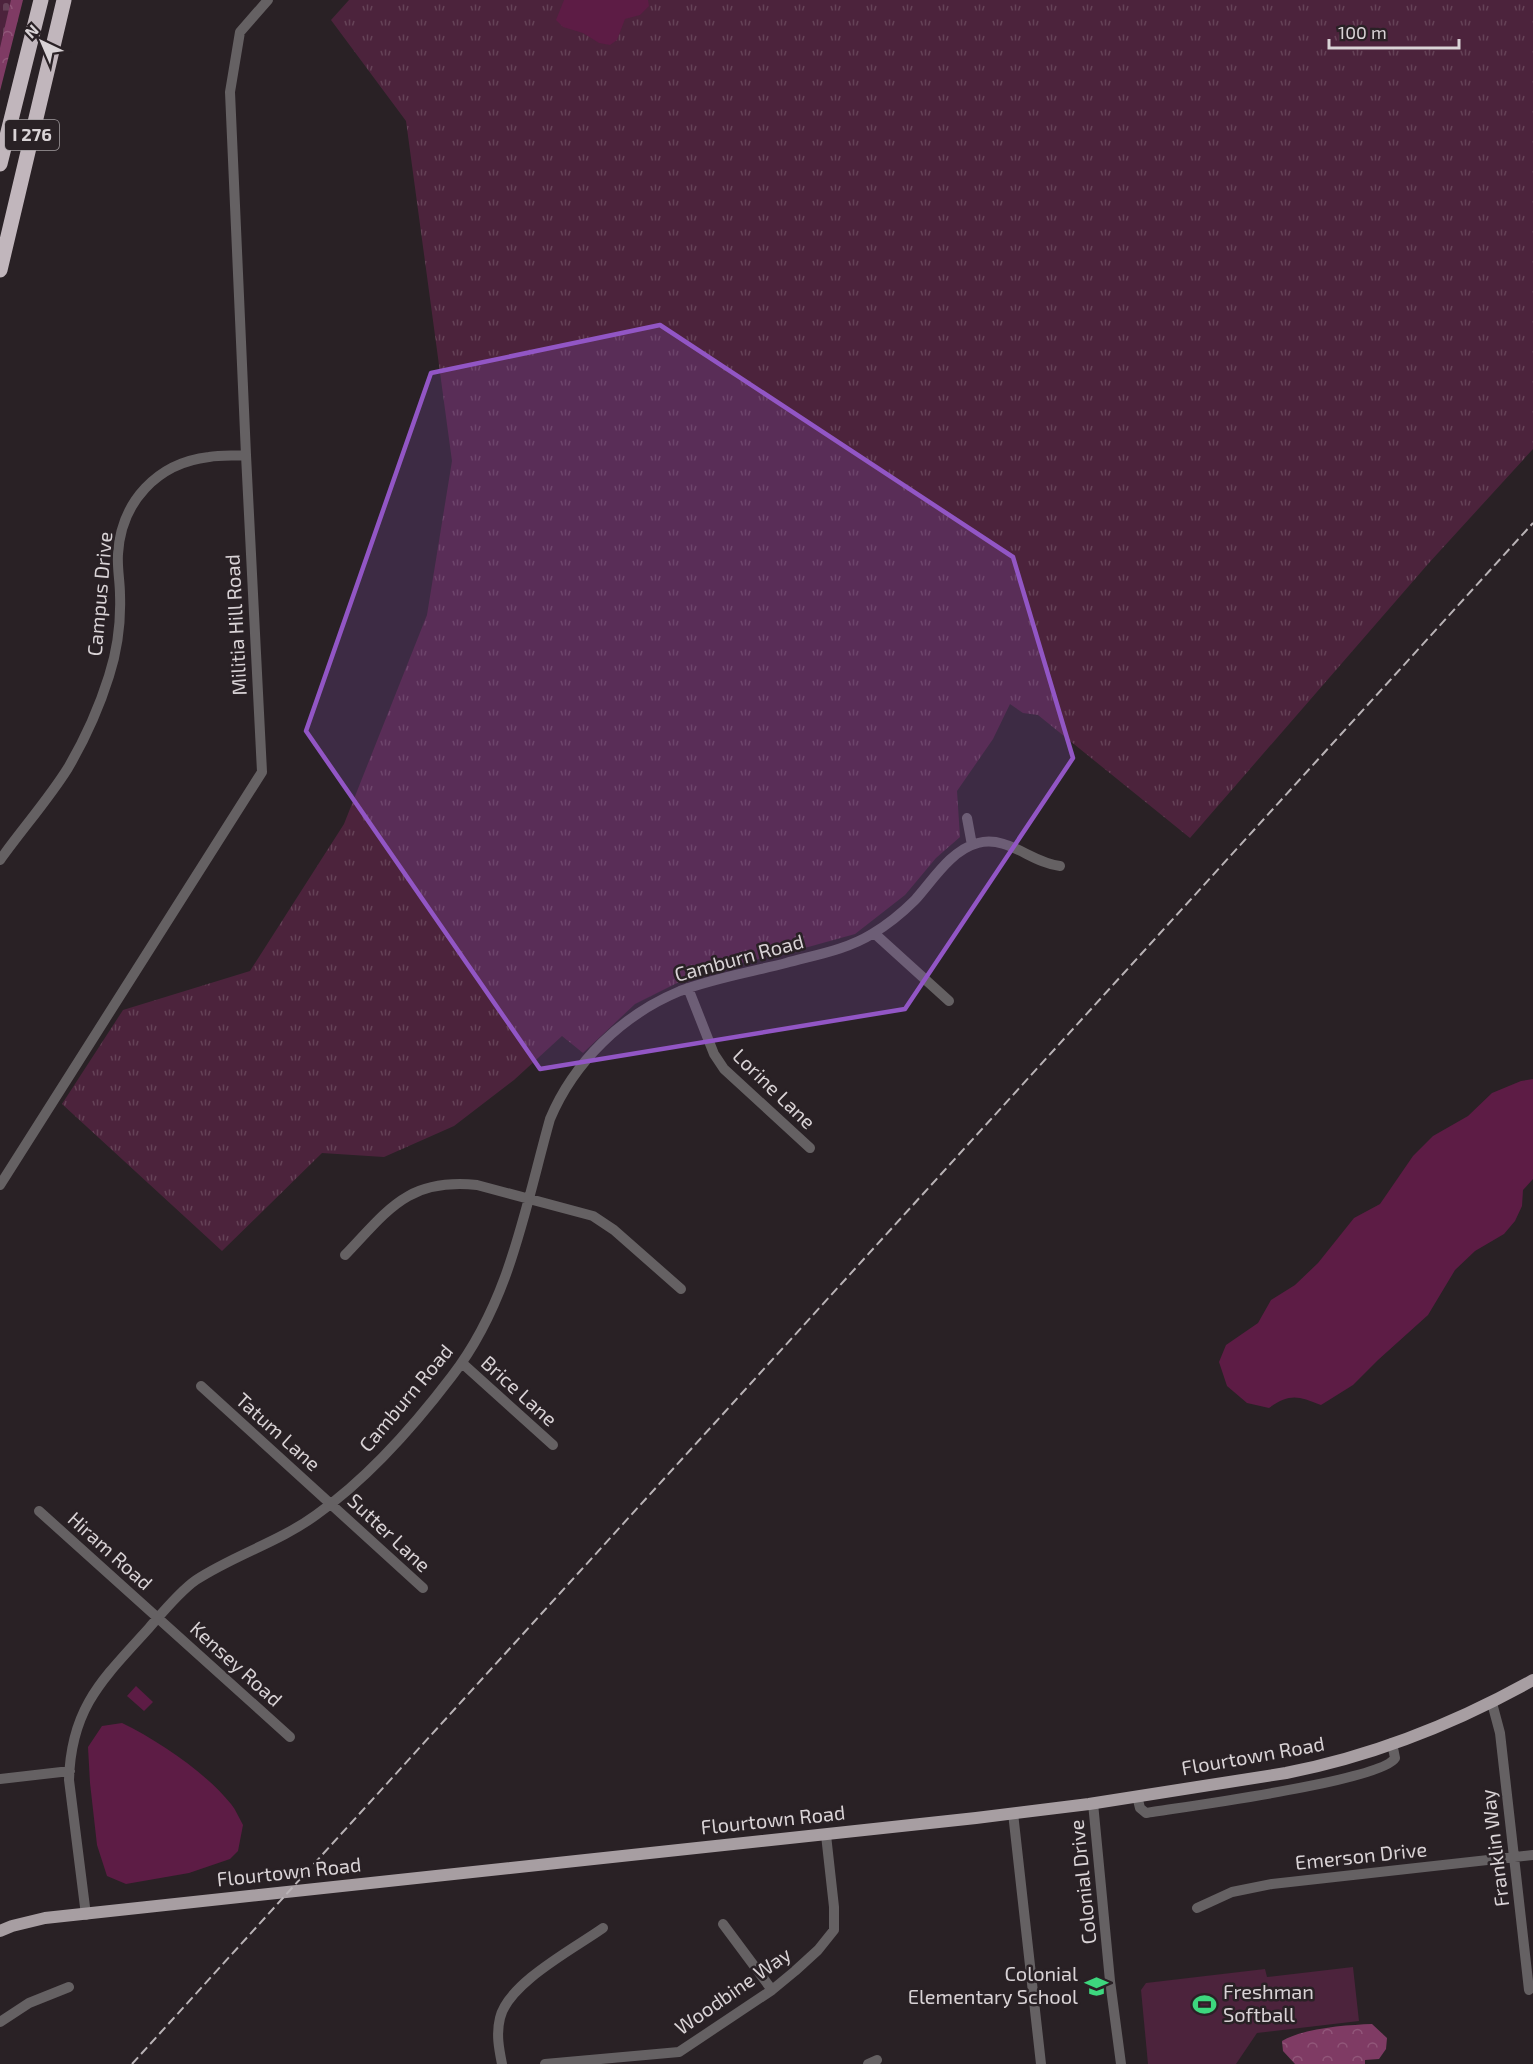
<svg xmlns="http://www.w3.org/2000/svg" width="1533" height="2064" viewBox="0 0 1533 2064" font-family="'Exo 2',sans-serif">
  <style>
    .grass { fill: url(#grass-tufts) }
    .forest { fill: url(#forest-crowns) }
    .cemetery { fill: url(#cemetery-stones) }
    .pitch { fill: #4c233c }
    .water { fill: #5d1c45 }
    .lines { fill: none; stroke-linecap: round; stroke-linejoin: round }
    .minor { stroke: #656163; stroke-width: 10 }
    .major { stroke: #a79ea2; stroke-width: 12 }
    .highway { stroke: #c1b6bc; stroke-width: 15 }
    .rail { stroke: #b9b3b6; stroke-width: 2; stroke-dasharray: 9 4.5; stroke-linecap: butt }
    .marked { fill: #9256c5; fill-opacity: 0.2; stroke: #9256c5; stroke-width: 4.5; stroke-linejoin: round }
    .labels { text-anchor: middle; stroke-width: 5; stroke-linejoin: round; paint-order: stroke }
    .shield { fill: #292125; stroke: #a49ea1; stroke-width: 1.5 }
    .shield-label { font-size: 18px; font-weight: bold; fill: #d9d3d6 }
    .street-label { font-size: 20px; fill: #d9d3d6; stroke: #292125 }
    .poi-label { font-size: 20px; fill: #d9d3d6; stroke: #292125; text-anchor: end }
  </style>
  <defs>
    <pattern id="grass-tufts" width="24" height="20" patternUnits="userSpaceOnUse" patternTransform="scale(1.5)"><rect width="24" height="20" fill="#4c233c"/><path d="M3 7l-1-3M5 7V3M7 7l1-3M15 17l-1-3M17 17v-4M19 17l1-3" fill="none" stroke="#654257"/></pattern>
    <pattern id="forest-crowns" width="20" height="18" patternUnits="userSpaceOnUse" patternTransform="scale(1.5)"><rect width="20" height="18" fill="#7f3b64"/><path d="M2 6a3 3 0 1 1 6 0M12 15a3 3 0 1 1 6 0" fill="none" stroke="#915679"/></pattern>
    <pattern id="cemetery-stones" width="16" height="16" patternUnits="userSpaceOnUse" patternTransform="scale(1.5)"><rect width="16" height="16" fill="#4c233c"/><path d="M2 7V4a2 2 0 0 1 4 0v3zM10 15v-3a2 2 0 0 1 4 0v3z" fill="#654257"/></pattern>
  </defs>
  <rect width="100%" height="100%" fill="#292125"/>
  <!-- grass -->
  <path class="grass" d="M349,0h1184v449l-105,115 -238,274 -152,-123 -15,-2 -13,-9 -17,35 -36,52 3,46 -24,21 -31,37 -50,39 -72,20 -84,18 -64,32 -52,49 -21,-17 -48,44 -60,46 -70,31 -62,-4 -100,98 -160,-147 61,-94 127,-39 94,-147 83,-209 25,-154 -46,-340 -75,-101z"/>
  <!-- forest -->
  <path class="forest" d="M0,0h23l-23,91z
    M1372,2024l15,14 -1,11 -7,10 -14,1v4h-70l-12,-13 -1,-10c22,-13 64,-16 90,-17z"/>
  <!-- cemetery -->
  <path class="cemetery" d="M0,0h11l-11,48z"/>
  <!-- pitch -->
  <path class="pitch" d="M1353,1967l6,54 -102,12 -21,31h-88l-7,-74 5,-7 119,-14 2,8z"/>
  <!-- water -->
  <path class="water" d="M564,0h84l1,6 -9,9 -15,4 -8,21 -7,5 -11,-2 -16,-10 -20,-6 -7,-7z
    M1533,1079v100l-10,11 -1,16 -7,15 -11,13 -29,17 -20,19 -27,45 -50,45 -25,25 -32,20c-23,-9 -31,-12 -52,3l-22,-5 -20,-17 -8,-24 7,-17 32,-22 13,-23 24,-15 23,-22 36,-45 26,-14 33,-48 20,-20 35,-20 24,-23 29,-12z
    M136,1686l17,16 -9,9 -17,-15z
    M122,1723c37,18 83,49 109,81 5,6 8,14 12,21l-5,26 -8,8 -41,14 -63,11 -19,-8 -10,-31 -7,-62 -2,-36 14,-21z"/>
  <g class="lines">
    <!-- minor -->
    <path class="minor" d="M967,818l5,27
      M0,860c22,-31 48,-60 68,-92 17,-29 31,-60 41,-92 8,-25 12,-54 11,-81 0,-14 -3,-27 -2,-41 3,-52 39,-91 91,-97 12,-2 25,-1 37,-2
      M874,933l75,68
      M688,988l26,66 10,15 86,79
      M0,1185l262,-413 -16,-317 -16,-363 10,-60 28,-32
      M345,1255c44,-46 63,-77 132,-70l116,31 21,14 67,59
      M462,1363l91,82
      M201,1386l222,202
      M39,1511l251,226
      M1492,1703l8,30 29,257
      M0,1779l70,-8
      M1137,1796l3,12 6,5c36,-6 236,-32 249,-55l-3,-15
      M1093,1803l17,178 11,83
      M1013,1813l28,251
      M1197,1908l35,-16 40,-8 261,-29
      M86,1915l-17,-135c2,-73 34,-101 80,-152 13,-15 31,-37 47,-48 38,-25 83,-38 120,-65 51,-36 98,-89 136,-139 58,-75 73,-168 98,-257 24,-57 72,-104 130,-128 34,-13 71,-19 106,-28 29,-8 60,-13 86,-29 15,-9 30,-21 43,-34 18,-20 36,-50 63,-57 30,-8 53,20 82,23
      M723,1924l49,66
      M0,2022l29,-19 40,-16
      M502,2064c-3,-15 -6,-30 -2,-46 8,-35 75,-70 103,-90
      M545,2064l134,-12 93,-62 23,-19 23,-21 16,-20v-23l-8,-72
      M868,2064l9,-4"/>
    <!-- major -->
    <path class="major" d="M0,1931l12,-5 33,-8 931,-100 113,-14 197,-31c87,-17 170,-50 247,-93"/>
    <!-- highway -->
    <path class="highway" d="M0,164l41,-164
      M0,270l64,-270"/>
    <!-- rail -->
    <path class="rail" d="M132,2064l1401,-1541"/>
  </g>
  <!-- marked area -->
  <path class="marked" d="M660,325l353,232 60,201 -168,251 -365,60 -234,-338 125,-358z"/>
  <!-- icons -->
  <defs>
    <symbol id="school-bare" viewBox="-9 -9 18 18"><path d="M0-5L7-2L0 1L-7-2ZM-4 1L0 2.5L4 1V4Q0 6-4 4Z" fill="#3dd77e" stroke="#292125" stroke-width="2.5" paint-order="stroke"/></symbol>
    <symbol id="stadium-bare" viewBox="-9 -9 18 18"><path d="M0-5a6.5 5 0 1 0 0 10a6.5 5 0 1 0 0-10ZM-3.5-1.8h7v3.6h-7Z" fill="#3dd77e" stroke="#292125" stroke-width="2.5" paint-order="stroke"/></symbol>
  </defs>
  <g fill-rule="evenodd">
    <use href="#school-bare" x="1080" y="1970" width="33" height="33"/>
    <use href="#stadium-bare" x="1188" y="1988" width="33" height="33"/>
  </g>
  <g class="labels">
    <!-- shield labels -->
    <rect class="shield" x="5" y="120" width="54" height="30" rx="4.5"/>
    <g class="shield-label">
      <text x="32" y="141">I 276</text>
    </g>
    <!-- street labels -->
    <g class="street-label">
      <text transform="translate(100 594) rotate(-85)" y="7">Campus Drive</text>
      <text transform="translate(236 625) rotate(-93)" y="7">Militia Hill Road</text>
      <text transform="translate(739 958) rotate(-15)" y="7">Camburn Road</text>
      <text transform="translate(774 1089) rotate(44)" y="7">Lorine Lane</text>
      <text transform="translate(519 1391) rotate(42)" y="7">Brice Lane</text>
      <text transform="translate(406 1398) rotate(-50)" y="7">Camburn Road</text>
      <text transform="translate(278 1432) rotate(42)" y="7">Tatum Lane</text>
      <text transform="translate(389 1533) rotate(43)" y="7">Sutter Lane</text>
      <text transform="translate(110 1551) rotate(42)" y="7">Hiram Road</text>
      <text transform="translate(236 1664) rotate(42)" y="7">Kensey Road</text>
      <text transform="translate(1253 1756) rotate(-10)" y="7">Flourtown Road</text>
      <text transform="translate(773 1820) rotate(-6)" y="7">Flourtown Road</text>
      <text transform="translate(1495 1848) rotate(-97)" y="7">Franklin Way</text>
      <text transform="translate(1361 1856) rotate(-6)" y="7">Emerson Drive</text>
      <text transform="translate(289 1872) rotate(-6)" y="7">Flourtown Road</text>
      <text transform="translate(1083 1882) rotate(-96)" y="7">Colonial Drive</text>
      <text transform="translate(733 1991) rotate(-35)" y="7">Woodbine Way</text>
    </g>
    <!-- poi labels -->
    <g class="poi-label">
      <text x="1078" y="1981">Colonial<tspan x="1078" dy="23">Elementary School</tspan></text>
      <text x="1223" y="1999" text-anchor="start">Freshman<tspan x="1223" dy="23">Softball</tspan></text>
    </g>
  </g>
  <!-- north arrow -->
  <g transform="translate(42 42) rotate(316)" stroke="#292125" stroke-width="4.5" paint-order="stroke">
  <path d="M0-4.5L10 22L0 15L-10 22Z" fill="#d9d3d6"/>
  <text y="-9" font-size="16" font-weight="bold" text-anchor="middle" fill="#d9d3d6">N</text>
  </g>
  <!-- scale -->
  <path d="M1329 39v9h130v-9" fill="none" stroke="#d9d3d6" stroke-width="3"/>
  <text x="1338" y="39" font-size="18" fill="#d9d3d6" stroke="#292125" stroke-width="4.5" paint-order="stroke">100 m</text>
</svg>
